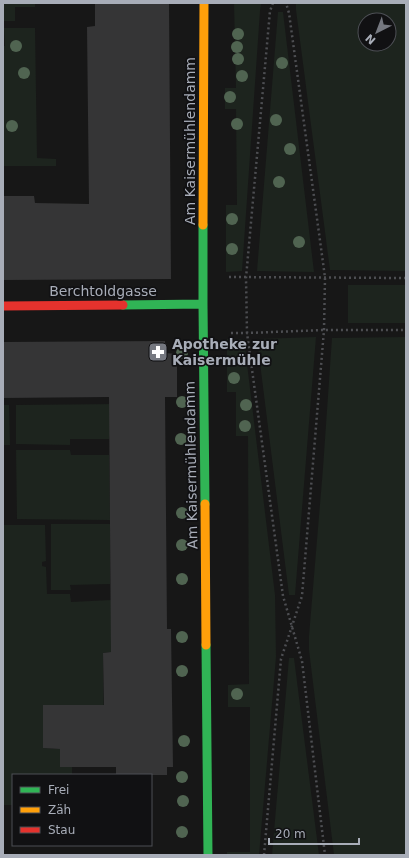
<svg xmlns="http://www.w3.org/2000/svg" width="409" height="858" viewBox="0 0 409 858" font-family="'DejaVu Sans',sans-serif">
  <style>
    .green { fill: #1d241e; fill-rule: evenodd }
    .building { fill: #353536 }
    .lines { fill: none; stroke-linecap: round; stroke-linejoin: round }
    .path { stroke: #4d4e52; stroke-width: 2.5; stroke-dasharray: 2 3; stroke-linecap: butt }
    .fast { stroke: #30b455; stroke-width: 9 }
    .slow { stroke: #ff9f0a; stroke-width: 9 }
    .jam { stroke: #e5322d; stroke-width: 9 }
    .tree { fill: #506451 }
    .labels { text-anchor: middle; stroke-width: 3.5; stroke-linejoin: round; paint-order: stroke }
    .street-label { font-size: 14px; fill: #a8adb8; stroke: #111113 }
    .poi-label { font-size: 14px; font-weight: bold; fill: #a8adb8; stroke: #111113; text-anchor: start }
  </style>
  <rect width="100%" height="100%" fill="#171717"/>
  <!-- green -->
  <path class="green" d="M3,3h32v4h-20v14h-12z
    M234,3h27l-1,8 -18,260 -16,1v-67h11l-1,-96h-11v-21h11z
    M296,3h110v268l-76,-1 -34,-260zM365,20h24v24h-24z
    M278,12h5l31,260 -57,-1z
    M4,28h31l2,130 19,1v7h-53v-120h2z
    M348,285h58v38h-58z
    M316,337l-21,258h-6l-32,-256z
    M406,337v518h-72l-25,-205v-14l14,-168 9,-130z
    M227,339h17l31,256 1,62 -17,198h-32v-3h23v-145h-22v-22l21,-1 -1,-248h-12v-44h-9z
    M118,404l-9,35h-39v6l-54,-1v-39z
    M3,405h6l1,40h-7z
    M16,450h54l1,5h38l1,65 -93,-1z
    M51,524h59v60l-40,1 1,5h-20z
    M3,525h42l1,36 -4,1v4l4,1 1,27h23l1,8 40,-2v52l-8,1 1,84 -31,-32h-30v43l17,1v18h12v8h-59v30h-10z
    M289,658h5l25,197h-47z"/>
  <!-- building -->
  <path class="building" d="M95,3h74l2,276 -168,1v-84h31l1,7 54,1 -2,-177 8,-1z
    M165,341v12l12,1v43h-12l2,232h4l2,138h-6v8h-51v-8h-56v-18l-17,-1v-43h61l-1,-52 8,-1 -2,-255 -106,1v-56z"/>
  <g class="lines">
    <!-- path -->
    <path class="path" d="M273,3l-3,8 -24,267 1,55 36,263 19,65 23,194
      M229,277l177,1
      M231,333h16l77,-3h82
      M264,855l17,-196 21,-63 22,-266 1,-52 -1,-8 -35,-257 -3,-10"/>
    <!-- fast -->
    <path class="fast" d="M203,225v79l2,200
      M123,305l80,-1
      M206,645l2,210"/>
    <!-- slow -->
    <path class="slow" d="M203,225l1,-222
      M205,504l1,141"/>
    <!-- jam -->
    <path class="jam" d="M3,306l120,-1"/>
  </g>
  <!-- trees -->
  <g class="tree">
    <circle cx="238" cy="34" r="6"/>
    <circle cx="16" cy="46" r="6"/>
    <circle cx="237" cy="47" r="6"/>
    <circle cx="238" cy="59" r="6"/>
    <circle cx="282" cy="63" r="6"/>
    <circle cx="24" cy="73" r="6"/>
    <circle cx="242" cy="76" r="6"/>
    <circle cx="230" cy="97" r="6"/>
    <circle cx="276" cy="120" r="6"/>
    <circle cx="237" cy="124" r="6"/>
    <circle cx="12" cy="126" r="6"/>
    <circle cx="290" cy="149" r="6"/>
    <circle cx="279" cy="182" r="6"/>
    <circle cx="232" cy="219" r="6"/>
    <circle cx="299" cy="242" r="6"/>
    <circle cx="232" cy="249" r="6"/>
    <circle cx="182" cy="353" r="6"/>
    <circle cx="234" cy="378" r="6"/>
    <circle cx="182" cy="402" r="6"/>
    <circle cx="246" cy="405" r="6"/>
    <circle cx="245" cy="426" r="6"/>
    <circle cx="181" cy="439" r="6"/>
    <circle cx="182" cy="513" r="6"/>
    <circle cx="182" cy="545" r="6"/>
    <circle cx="182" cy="579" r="6"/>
    <circle cx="182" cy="637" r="6"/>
    <circle cx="182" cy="671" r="6"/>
    <circle cx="237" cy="694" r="6"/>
    <circle cx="184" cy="741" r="6"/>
    <circle cx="182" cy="777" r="6"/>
    <circle cx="183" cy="801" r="6"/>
    <circle cx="182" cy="832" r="6"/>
  </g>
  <!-- icons -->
  <defs>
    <symbol id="pharmacy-square" viewBox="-11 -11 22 22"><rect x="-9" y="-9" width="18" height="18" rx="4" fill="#757880" stroke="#111113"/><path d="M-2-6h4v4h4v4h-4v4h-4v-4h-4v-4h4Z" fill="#fff"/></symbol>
  </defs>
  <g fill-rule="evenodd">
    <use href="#pharmacy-square" x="147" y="341" width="22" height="22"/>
  </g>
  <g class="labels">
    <!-- street labels -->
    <g class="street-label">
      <text transform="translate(190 141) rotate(-90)" y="5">Am Kaisermühlendamm</text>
      <text x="103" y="296">Berchtoldgasse</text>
      <text transform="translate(191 465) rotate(-91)" y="5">Am Kaisermühlendamm</text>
    </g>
    <!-- poi labels -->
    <g class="poi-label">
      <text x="172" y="349">Apotheke zur<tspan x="172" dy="16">Kaisermühle</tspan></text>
    </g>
  </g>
  <!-- border -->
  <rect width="409" height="858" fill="none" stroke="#a8adb8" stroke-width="8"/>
  <!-- legend -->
  <rect x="12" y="774" width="140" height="72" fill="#111113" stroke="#4d4f55"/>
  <rect x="20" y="787" width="20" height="6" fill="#30b455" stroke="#4d4f55"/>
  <text x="48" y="794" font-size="12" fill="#a8adb8">Frei</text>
  <rect x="20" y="807" width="20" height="6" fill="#ff9f0a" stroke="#4d4f55"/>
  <text x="48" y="814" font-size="12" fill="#a8adb8">Zäh</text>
  <rect x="20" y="827" width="20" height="6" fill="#e5322d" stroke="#4d4f55"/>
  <text x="48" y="834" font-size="12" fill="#a8adb8">Stau</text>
  <!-- north arrow -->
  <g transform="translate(377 32) rotate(222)"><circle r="19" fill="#111113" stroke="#4d4f55"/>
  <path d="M0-3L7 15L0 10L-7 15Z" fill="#757880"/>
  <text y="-6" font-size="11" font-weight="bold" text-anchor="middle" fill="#a8adb8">N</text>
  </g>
  <!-- scale -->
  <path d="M269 838v6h90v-6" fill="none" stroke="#a8adb8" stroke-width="2"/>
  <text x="275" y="838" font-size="12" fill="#a8adb8" stroke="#111113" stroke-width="3" paint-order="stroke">20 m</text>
</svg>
